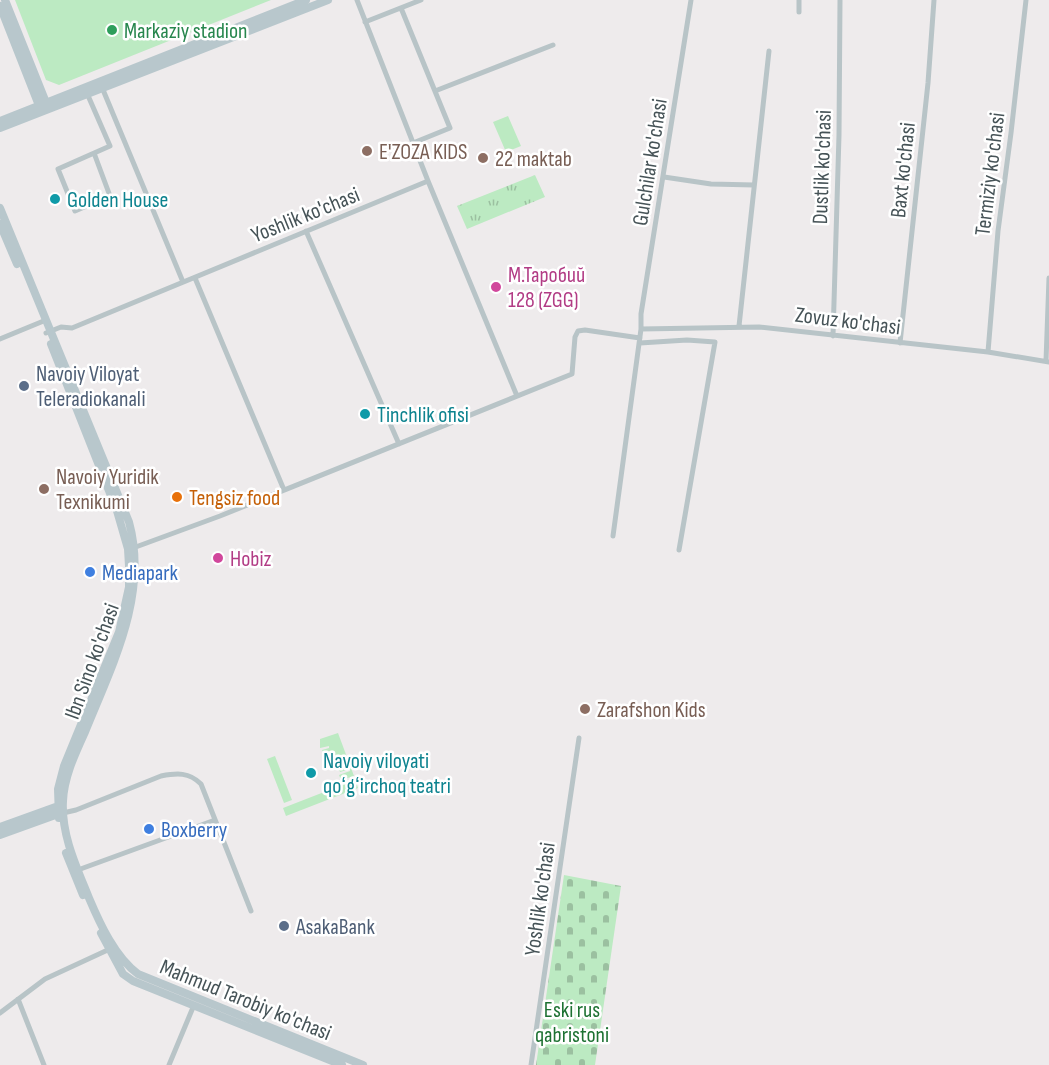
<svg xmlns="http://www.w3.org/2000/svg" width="1049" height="1065" viewBox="0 0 1049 1065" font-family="'Sofia Sans Condensed',sans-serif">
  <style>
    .grass { fill: #bceac2 }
    .cemetery { fill: url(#cemetery-stones) }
    .park { fill: url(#park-tufts) }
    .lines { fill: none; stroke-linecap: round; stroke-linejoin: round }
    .street { stroke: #b8c4c7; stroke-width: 5 }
    .secondary { stroke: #b8c7cc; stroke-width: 8 }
    .leisure-dot { fill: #2e9e5b; stroke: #fff; stroke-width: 2 }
    .education-dot { fill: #8d6e63; stroke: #fff; stroke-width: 2 }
    .culture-dot { fill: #0f9aa8; stroke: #fff; stroke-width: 2 }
    .hotel-dot { fill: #d1479c; stroke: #fff; stroke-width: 2 }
    .service-dot { fill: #5c6f8a; stroke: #fff; stroke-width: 2 }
    .food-dot { fill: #e8710a; stroke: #fff; stroke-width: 2 }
    .shop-dot { fill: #3f7fe0; stroke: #fff; stroke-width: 2 }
    .labels { text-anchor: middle; stroke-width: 5; stroke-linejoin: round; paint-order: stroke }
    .leisure-label { font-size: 22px; fill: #27864d; stroke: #fff; text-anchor: start }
    .education-label { font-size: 22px; fill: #785e54; stroke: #fff; text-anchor: start }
    .street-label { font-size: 22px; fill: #465357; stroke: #fff }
    .culture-label { font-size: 22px; fill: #0d838f; stroke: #fff; text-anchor: start }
    .hotel-label { font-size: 22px; fill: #b23c85; stroke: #fff; text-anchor: start }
    .service-label { font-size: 22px; fill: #4e5e75; stroke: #fff; text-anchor: start }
    .food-label { font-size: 22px; fill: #c56008; stroke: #fff; text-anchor: start }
    .shop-label { font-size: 22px; fill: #366cbe; stroke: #fff; text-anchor: start }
    .park-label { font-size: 22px; fill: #1d7132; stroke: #fff }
  </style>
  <defs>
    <pattern id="cemetery-stones" width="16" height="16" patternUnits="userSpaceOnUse" patternTransform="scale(1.5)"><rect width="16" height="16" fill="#bceac2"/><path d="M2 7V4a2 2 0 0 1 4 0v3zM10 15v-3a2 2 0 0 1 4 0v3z" fill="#9bc0a0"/></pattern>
    <pattern id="park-tufts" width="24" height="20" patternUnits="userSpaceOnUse" patternTransform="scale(1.5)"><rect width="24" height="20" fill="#bceac2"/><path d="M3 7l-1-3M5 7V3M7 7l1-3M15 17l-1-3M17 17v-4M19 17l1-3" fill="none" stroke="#9bc0a0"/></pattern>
  </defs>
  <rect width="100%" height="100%" fill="#eeebec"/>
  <!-- grass -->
  <path class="grass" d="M15,0h256l-212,85 -13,-5z
    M508,116l13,30 -15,6 -13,-30z
    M338,733l16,43 -13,4 -2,-5 11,-4v-2l-10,3 -7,-17 -4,1 -1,-3 -4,1 -2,-4 7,-2v-2l-9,2v-9z
    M275,756l17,44 -8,3 -17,-44z
    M355,780l3,8 -72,28 -3,-8z"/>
  <!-- cemetery -->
  <path class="cemetery" d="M564,875l57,11 -26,179h-59z"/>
  <!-- park -->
  <path class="park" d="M535,175l10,22 -78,32 -10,-23z"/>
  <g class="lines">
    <!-- street -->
    <path class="street" d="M357,0l71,181 89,215
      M401,8l49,120 -37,15
      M799,12v-12
      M365,22l56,-22
      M101,85l82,197
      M86,91l24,55 -52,23 17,42 35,-15 -16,-43
      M435,91l118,-46
      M664,177l47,7 43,1
      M306,231l93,213
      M195,278l89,212
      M739,326l30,-275
      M641,329l118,-2 229,25 61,10
      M46,333l15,-6 11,1 356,-147
      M833,336l6,-201 1,-135
      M0,339l46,-19
      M640,343l47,-3 28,2 -36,208
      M900,343l28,-260 6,-83
      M988,352l10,-121 13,-98 15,-133
      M1046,361l3,-83
      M613,536l28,-207v-15l50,-314
      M133,548l87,-32 352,-142 3,-37 3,-6 7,-1 55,8
      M63,813l13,-3 85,-34c16,-3 28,-4 40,8l50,127
      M75,871l140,-51
      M18,999l26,66
      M0,1013l45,-34 67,-31
      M169,1065l25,-60
      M531,1065l48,-327"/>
    <!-- secondary -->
    <path class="secondary" d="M5,0l42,105
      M0,6l40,102
      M0,121l306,-121
      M0,128l328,-128
      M0,208l129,314c20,73 -17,143 -44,210 -10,22 -21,45 -22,69 -2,34 14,67 26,97 11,26 26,59 49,76l225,91
      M0,224l17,40
      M51,344l66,167 11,38 1,17v21l-10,45 -55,134 -6,23 1,29
      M0,827l61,-22
      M0,835l61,-22
      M66,853l17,42
      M101,933l22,41 10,7 209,84"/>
  </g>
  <!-- markers -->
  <circle class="leisure-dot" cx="112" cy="30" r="6"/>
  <g class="education-dot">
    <circle cx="367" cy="151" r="6"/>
    <circle cx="483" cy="158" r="6"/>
    <circle cx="44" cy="489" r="6"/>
    <circle cx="585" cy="709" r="6"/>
  </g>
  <g class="culture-dot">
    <circle cx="55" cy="199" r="6"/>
    <circle cx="365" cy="414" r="6"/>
    <circle cx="311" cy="773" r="6"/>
  </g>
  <g class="hotel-dot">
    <circle cx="496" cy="287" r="6"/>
    <circle cx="218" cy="558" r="6"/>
  </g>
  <g class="service-dot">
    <circle cx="24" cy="386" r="6"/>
    <circle cx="284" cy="926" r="6"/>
  </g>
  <circle class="food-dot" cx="177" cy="497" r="6"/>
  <g class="shop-dot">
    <circle cx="90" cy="572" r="6"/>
    <circle cx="149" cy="829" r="6"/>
  </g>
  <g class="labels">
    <!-- leisure labels -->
    <g class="leisure-label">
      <text x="124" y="38">Markaziy stadion</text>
    </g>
    <!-- education labels -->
    <g class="education-label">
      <text x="379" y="159">E'ZOZA KIDS</text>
      <text x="495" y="166">22 maktab</text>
      <text x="56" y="484">Navoiy Yuridik<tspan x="56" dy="25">Texnikumi</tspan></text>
      <text x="597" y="717">Zarafshon Kids</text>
    </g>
    <!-- street labels -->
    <g class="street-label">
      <text transform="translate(649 162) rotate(-81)" y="8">Gulchilar ko'chasi</text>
      <text transform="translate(821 167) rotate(-88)" y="8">Dustlik ko'chasi</text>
      <text transform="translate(902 170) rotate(-84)" y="8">Baxt ko'chasi</text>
      <text transform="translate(989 174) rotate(-83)" y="8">Termiziy ko'chasi</text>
      <text transform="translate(305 214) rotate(-22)" y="8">Yoshlik ko'chasi</text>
      <text transform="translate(848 320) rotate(7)" y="8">Zovuz ko'chasi</text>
      <text transform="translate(91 661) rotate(-70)" y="8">Ibn Sino ko'chasi</text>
      <text transform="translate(539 899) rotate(-82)" y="8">Yoshlik ko'chasi</text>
      <text transform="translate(246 999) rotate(22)" y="8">Mahmud Tarobiy ko'chasi</text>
    </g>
    <!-- culture labels -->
    <g class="culture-label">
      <text x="67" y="207">Golden House</text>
      <text x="377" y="422">Tinchlik ofisi</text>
      <text x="323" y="768">Navoiy viloyati<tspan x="323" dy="25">qoʻgʻirchoq teatri</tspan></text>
    </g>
    <!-- hotel labels -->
    <g class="hotel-label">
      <text x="508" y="282">М.Таробий<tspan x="508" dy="25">128 (ZGG)</tspan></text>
      <text x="230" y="566">Hobiz</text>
    </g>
    <!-- service labels -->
    <g class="service-label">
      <text x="36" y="381">Navoiy Viloyat<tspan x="36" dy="25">Teleradiokanali</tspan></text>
      <text x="296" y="934">AsakaBank</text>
    </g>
    <!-- food labels -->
    <g class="food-label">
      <text x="189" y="505">Tengsiz food</text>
    </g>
    <!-- shop labels -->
    <g class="shop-label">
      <text x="102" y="580">Mediapark</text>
      <text x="161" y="837">Boxberry</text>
    </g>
    <!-- park labels -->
    <g class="park-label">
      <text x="572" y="1017">Eski rus<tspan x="572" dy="25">qabristoni</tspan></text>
    </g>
  </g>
</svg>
